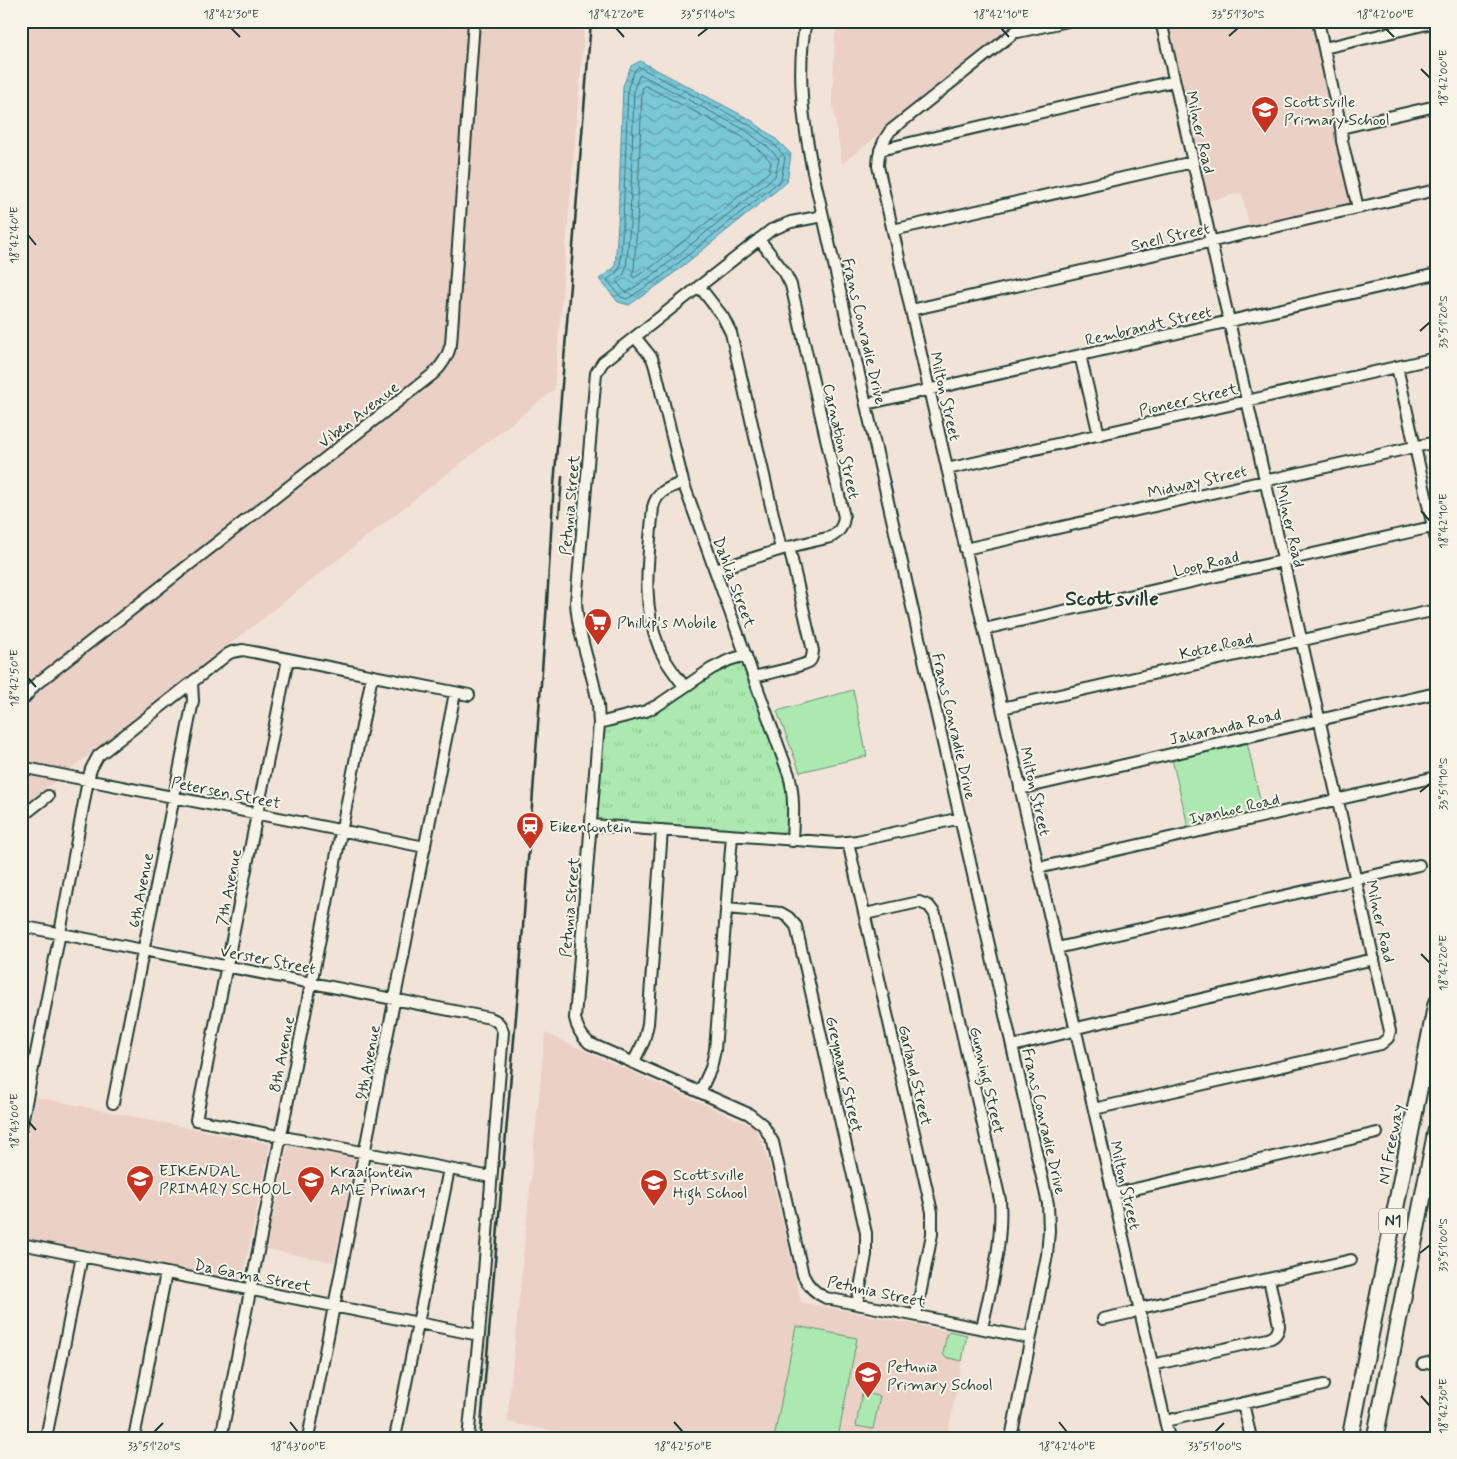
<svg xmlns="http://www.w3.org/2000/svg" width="1457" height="1459" viewBox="0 0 1457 1459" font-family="Mynerve,sans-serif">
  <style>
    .built { fill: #ebd0c6 }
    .grass { fill: url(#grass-tufts); stroke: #669372 }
    .green { fill: #ace9b0; stroke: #669372 }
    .water { fill: url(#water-waves); stroke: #569096 }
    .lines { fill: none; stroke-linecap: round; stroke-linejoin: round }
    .shore { stroke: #437476; stroke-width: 1 }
    .minor-casing { stroke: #1f3d34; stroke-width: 14 }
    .highway-casing { stroke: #1f3d34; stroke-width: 19 }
    .minor { stroke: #f7f3e8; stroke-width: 10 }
    .highway { stroke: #f7f3e8; stroke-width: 15 }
    .rail { stroke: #1f3d34; stroke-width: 2.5 }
    .ticks { fill: none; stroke: #1f3d34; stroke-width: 2 }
    .labels { text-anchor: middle; stroke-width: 4; stroke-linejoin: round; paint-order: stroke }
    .shield { fill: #f7f3e8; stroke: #60746a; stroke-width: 1 }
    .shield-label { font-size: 15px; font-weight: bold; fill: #1f3d34 }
    .poi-label { font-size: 16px; fill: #1f3d34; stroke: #f7f3e8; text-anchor: start }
    .street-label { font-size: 16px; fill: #1f3d34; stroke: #f7f3e8 }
    .district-label { font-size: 21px; font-weight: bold; fill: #1f3d34; stroke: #f7f3e8 }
    .neatline { fill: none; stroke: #1f3d34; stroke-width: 2 }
    .ticks-label { font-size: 12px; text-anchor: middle; fill: #1f3d34 }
  </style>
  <defs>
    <pattern id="grass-tufts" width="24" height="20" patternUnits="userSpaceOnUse" patternTransform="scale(1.25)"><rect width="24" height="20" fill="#ace9b0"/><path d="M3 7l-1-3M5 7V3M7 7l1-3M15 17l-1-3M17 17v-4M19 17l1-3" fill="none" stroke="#94c998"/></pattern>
    <pattern id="water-waves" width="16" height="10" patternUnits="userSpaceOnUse" patternTransform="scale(1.25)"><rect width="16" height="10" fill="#7ac7d8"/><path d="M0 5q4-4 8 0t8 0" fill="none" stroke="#63a3b0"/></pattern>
  </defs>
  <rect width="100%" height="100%" fill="#f2e3d9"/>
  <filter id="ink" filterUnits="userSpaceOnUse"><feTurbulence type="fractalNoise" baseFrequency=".02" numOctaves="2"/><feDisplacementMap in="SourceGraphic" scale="10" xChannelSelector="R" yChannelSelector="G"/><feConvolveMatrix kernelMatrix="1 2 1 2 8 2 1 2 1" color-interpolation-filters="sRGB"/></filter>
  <g filter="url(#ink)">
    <!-- built -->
    <path class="built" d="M21,21h564l-31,369 -533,418z
      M839,21h184l-181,143 -10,-64 3,-64z
      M1167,21h145l41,178 -4,5 -100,22 -7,-33 -35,8 -30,-126z
      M545,1033l210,94 11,25 35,150 166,33 -20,103h-355l-85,-16z
      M36,1097l234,47 -28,138 -221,-43v-73z
      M288,1146l68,12 -22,104 -68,-13z"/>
    <!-- grass -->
    <path class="grass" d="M738,662l6,2 43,116c2,11 5,39 0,49 -2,3 -3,3 -6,5l-175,-12c-6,-2 -9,-6 -10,-12l7,-79 2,-3 111,-57z"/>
    <!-- green -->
    <path class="green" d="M853,690l14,66 -67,16 -23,-61z
      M1247,742l16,71 -74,17 -17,-71z
      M796,1326l61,12 -19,100h-64z
      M949,1331l18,4 -5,26 -17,-4 -2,-3 4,-21z
      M862,1393l18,3 -7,33 -17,-3z"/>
    <!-- water -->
    <path class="water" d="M640,61l111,59 26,20 14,14 -4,28 -123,99 -35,24 -11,-3 -19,-23 16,-12 3,-44 5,-137 8,-20z"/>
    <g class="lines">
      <!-- shore -->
      <path class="shore" d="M639,67l109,57 25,19 12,14 -4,23 -120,97 -34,22 -6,-2 -14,-17 11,-9 2,-4 3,-44 5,-136 7,-17z
        M642,75l103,55 24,18 10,11 -4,17 -118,96 -31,21 -10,-12 8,-7 2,-6 4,-44 4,-135 5,-13z
        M646,86l95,50 23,18 7,8 -2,10 -116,94 -19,12 -2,-3 2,-6 3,-45 5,-133 1,-4z"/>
      <defs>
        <path id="minor" d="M806,21c-10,50 -3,101 7,151l235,1032 1,27 -2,24 -36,183
          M1029,21l-139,110c-8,11 -12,21 -12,35l291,1272
          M1318,21l23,107 1,13 16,67
          M1018,32l50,-11
          M1324,48l112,-26
          M1341,128l95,-22
          M880,150l294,-69
          M823,216l-32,6 -20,8 -168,132 -7,11 -20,229c2,34 15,64 21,97 2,8 1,16 2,24l-24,295c2,11 6,18 14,25l160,71 14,11 10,17 30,133c5,11 12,18 23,23l204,40
          M893,230l300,-68
          M699,286l24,31 8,16 50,216
          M911,310l525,-120
          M635,337l17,21 3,9 28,115 106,293c6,22 4,43 3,66
          M1080,355l19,80
          M1397,367l39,173
          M866,404l570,-130
          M947,469l489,-111
          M683,482c-14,6 -26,9 -30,25 -4,48 -13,94 6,140 5,14 16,27 25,39
          M965,549l471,-107
          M715,570l74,-23 42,-10c8,-5 12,-10 13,-20l-53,-232 -6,-12 -26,-34
          M984,629l452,-103
          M288,659l-92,461 295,57
          M754,677c11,-3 46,-10 55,-15 4,-3 3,-7 4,-11l-24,-104
          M21,702l14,-17 398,-311c9,-8 15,-18 18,-30l23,-323
          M1002,708l434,-98
          M599,723l47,-12 12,-6 53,-36 18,-9 17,-5
          M21,767l404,80
          M1020,789l416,-96
          M21,817l27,-21
          M591,825l246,18 20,-2 104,-23
          M848,842l84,370v22l-16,81
          M1038,868l398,-91
          M726,908l55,5 7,4 8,9 70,307v22l-9,49
          M865,914l54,-12 10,4 6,8 65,286c3,43 -9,86 -18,128
          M21,926l469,92c7,2 11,6 13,14l-24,303 -11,103
          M1057,948l362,-83
          M1013,1046l56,-14 12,-5 293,-68
          M633,1063l11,-22 4,-17 14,-194
          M700,1092l11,-24 4,-18 17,-214
          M113,1103l80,-402 -1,-19
          M1094,1109l287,-65 7,-6 2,-7 -229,-1010
          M21,1128l39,-195 28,-153 3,-11 7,-13 130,-102 4,-2 11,-2 226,45
          M1113,1194l264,-61
          M21,1244l458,91
          M1103,1319l27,-6 15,-6 206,-47
          M1423,1364l13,-3
          M1152,1365l116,-26c7,-2 11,-7 11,-14l-10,-46
          M1243,1403l8,35
          M1165,1421l158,-36
          M46,1438l36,-182
          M134,1438l32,-165
          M221,1438l151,-762
          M308,1438l147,-745
          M395,1438l54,-269"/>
        <path id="highway" d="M1350,1438l86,-434
          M1375,1438l61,-307"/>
      </defs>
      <!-- minor casing -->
      <use href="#minor" class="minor-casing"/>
      <!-- highway casing -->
      <use href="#highway" class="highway-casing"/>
      <!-- minor -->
      <use href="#minor" class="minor"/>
      <!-- highway -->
      <use href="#highway" class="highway"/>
      <!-- rail -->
      <path class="rail" d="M559,517l3,-40
        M480,1438l39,-457 28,-378 6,-105 38,-477"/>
    </g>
  </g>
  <!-- ticks -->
  <path class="ticks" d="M231,28l9,9M616,28l8,9M1001,28l8,9M1385,28l9,9M698,36l10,-8M1229,36l9,-8M1421,69l9,9M28,235l8,10M1420,331l10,-9M1421,511l9,10M28,678l8,9M1420,792l10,-8M1421,954l9,9M28,1121l8,9M1420,1253l10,-8M1421,1396l9,10M290,1422l8,10M674,1422l9,10M1059,1422l8,10M154,1432l9,-9M1215,1432l9,-9"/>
  <!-- icons -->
  <defs>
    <symbol id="school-pin" viewBox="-11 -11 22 30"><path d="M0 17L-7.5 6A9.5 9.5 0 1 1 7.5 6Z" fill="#c8321e" stroke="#f7f3e8"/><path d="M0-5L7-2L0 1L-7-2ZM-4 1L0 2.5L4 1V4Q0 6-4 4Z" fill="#fff"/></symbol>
    <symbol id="supermarket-pin" viewBox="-11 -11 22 30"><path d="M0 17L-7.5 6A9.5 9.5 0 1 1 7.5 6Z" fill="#c8321e" stroke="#f7f3e8"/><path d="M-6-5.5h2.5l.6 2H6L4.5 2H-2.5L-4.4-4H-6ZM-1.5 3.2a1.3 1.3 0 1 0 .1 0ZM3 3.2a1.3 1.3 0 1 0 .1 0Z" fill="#fff"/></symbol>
    <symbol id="station-pin" viewBox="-11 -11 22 30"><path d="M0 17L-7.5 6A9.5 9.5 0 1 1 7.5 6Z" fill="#c8321e" stroke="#f7f3e8"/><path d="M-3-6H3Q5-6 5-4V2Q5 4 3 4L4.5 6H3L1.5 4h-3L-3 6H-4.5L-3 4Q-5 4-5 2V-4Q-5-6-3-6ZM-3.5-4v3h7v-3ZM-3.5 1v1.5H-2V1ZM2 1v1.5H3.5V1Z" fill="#fff"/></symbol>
  </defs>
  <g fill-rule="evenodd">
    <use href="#school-pin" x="1249" y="94" width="32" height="43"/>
    <use href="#supermarket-pin" x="582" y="606" width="32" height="43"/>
    <use href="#station-pin" x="514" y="810" width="32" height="43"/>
    <use href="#school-pin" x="124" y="1163" width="32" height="43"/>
    <use href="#school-pin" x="295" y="1164" width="32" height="43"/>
    <use href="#school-pin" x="638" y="1167" width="32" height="43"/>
    <use href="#school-pin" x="852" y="1359" width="32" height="43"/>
  </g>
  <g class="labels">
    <!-- shield labels -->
    <rect class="shield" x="1379" y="1208.5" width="28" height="25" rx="4"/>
    <g class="shield-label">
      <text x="1393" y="1226">N1</text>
    </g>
    <!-- poi labels -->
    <g class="poi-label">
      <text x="1284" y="107">Scottsville<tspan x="1284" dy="18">Primary School</tspan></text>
      <text x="617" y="628">Phillip's Mobile</text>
      <text x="549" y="832">Eikenfontein</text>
      <text x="159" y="1176">EIKENDAL<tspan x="159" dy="18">PRIMARY SCHOOL</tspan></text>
      <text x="330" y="1177">Kraaifontein<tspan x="330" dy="18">AME Primary</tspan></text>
      <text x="673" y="1180">Scottsville<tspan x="673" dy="18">High School</tspan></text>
      <text x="887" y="1372">Petunia<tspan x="887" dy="18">Primary School</tspan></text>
    </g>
    <!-- street labels -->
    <g class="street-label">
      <text transform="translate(1201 132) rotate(77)" y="6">Milner Road</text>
      <text transform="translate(1170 236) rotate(-13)" y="6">Snell Street</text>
      <text transform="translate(1148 325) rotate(-13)" y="6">Rembrandt Street</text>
      <text transform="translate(865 331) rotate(77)" y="6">Frans Conradie Drive</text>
      <text transform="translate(946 396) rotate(77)" y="6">Milton Street</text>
      <text transform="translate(1188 399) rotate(-13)" y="6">Pioneer Street</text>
      <text transform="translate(358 414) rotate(-38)" y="6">Viben Avenue</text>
      <text transform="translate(842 441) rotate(77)" y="6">Carnation Street</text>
      <text transform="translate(1197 481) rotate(-13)" y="6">Midway Street</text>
      <text transform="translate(569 505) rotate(-85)" y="6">Petunia Street</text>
      <text transform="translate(1291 526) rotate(77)" y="6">Milner Road</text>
      <text transform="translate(1206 563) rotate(-13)" y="6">Loop Road</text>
      <text transform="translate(735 582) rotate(70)" y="6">Dahlia Street</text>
      <text transform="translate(1216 645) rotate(-13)" y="6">Kotze Road</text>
      <text transform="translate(955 726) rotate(77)" y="6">Frans Conradie Drive</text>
      <text transform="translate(1225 726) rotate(-13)" y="6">Jakaranda Road</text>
      <text transform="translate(1036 791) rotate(77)" y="6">Milton Street</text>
      <text transform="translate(226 792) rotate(11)" y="6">Petersen Street</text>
      <text transform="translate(1234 808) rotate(-13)" y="6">Ivanhoe Road</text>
      <text transform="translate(228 887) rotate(-79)" y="6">7th Avenue</text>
      <text transform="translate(140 890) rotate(-79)" y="6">6th Avenue</text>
      <text transform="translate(569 907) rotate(-85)" y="6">Petunia Street</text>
      <text transform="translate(1381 921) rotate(77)" y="6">Milner Road</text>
      <text transform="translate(268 959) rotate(11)" y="6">Verster Street</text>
      <text transform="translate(281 1054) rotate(-79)" y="6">8th Avenue</text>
      <text transform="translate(367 1062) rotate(-79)" y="6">9th Avenue</text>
      <text transform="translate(845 1074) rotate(77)" y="6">Greymaur Street</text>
      <text transform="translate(916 1075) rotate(77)" y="6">Garland Street</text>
      <text transform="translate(988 1080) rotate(77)" y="6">Gunning Street</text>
      <text transform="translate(1045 1121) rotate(77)" y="6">Frans Conradie Drive</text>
      <text transform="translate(1390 1144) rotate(-79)" y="6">N1 Freeway</text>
      <text transform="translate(1126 1185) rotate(77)" y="6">Milton Street</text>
      <text transform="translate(253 1275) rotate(11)" y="6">Da Gama Street</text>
      <text transform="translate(877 1291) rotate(12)" y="6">Petunia Street</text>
    </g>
    <!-- district labels -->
    <g class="district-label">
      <text x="1112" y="605">Scottsville</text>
    </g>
  </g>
  <!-- margin -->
  <rect width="1457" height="1459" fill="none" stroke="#f7f3e8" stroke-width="55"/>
  <rect x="28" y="28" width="1402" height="1404" class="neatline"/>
  <g class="ticks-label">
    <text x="231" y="18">18°42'30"E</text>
    <text x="616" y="18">18°42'20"E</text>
    <text x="708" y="18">33°51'40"S</text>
    <text x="1001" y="18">18°42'10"E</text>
    <text x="1238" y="18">33°51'30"S</text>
    <text x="1385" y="18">18°42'00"E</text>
    <text transform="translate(1443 78) rotate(-90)" y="4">18°42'00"E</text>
    <text transform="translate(14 235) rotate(-90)" y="4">18°42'40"E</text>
    <text transform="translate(1443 322) rotate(-90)" y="4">33°51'20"S</text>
    <text transform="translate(1443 521) rotate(-90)" y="4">18°42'10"E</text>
    <text transform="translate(14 678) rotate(-90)" y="4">18°42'50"E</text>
    <text transform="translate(1443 784) rotate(-90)" y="4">33°51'10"S</text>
    <text transform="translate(1443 963) rotate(-90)" y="4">18°42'20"E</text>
    <text transform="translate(14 1121) rotate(-90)" y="4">18°43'00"E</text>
    <text transform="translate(1443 1245) rotate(-90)" y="4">33°51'00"S</text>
    <text transform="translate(1443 1406) rotate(-90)" y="4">18°42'30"E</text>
    <text x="154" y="1450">33°51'20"S</text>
    <text x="298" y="1450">18°43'00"E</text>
    <text x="683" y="1450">18°42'50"E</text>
    <text x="1067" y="1450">18°42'40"E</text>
    <text x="1215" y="1450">33°51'00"S</text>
  </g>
</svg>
